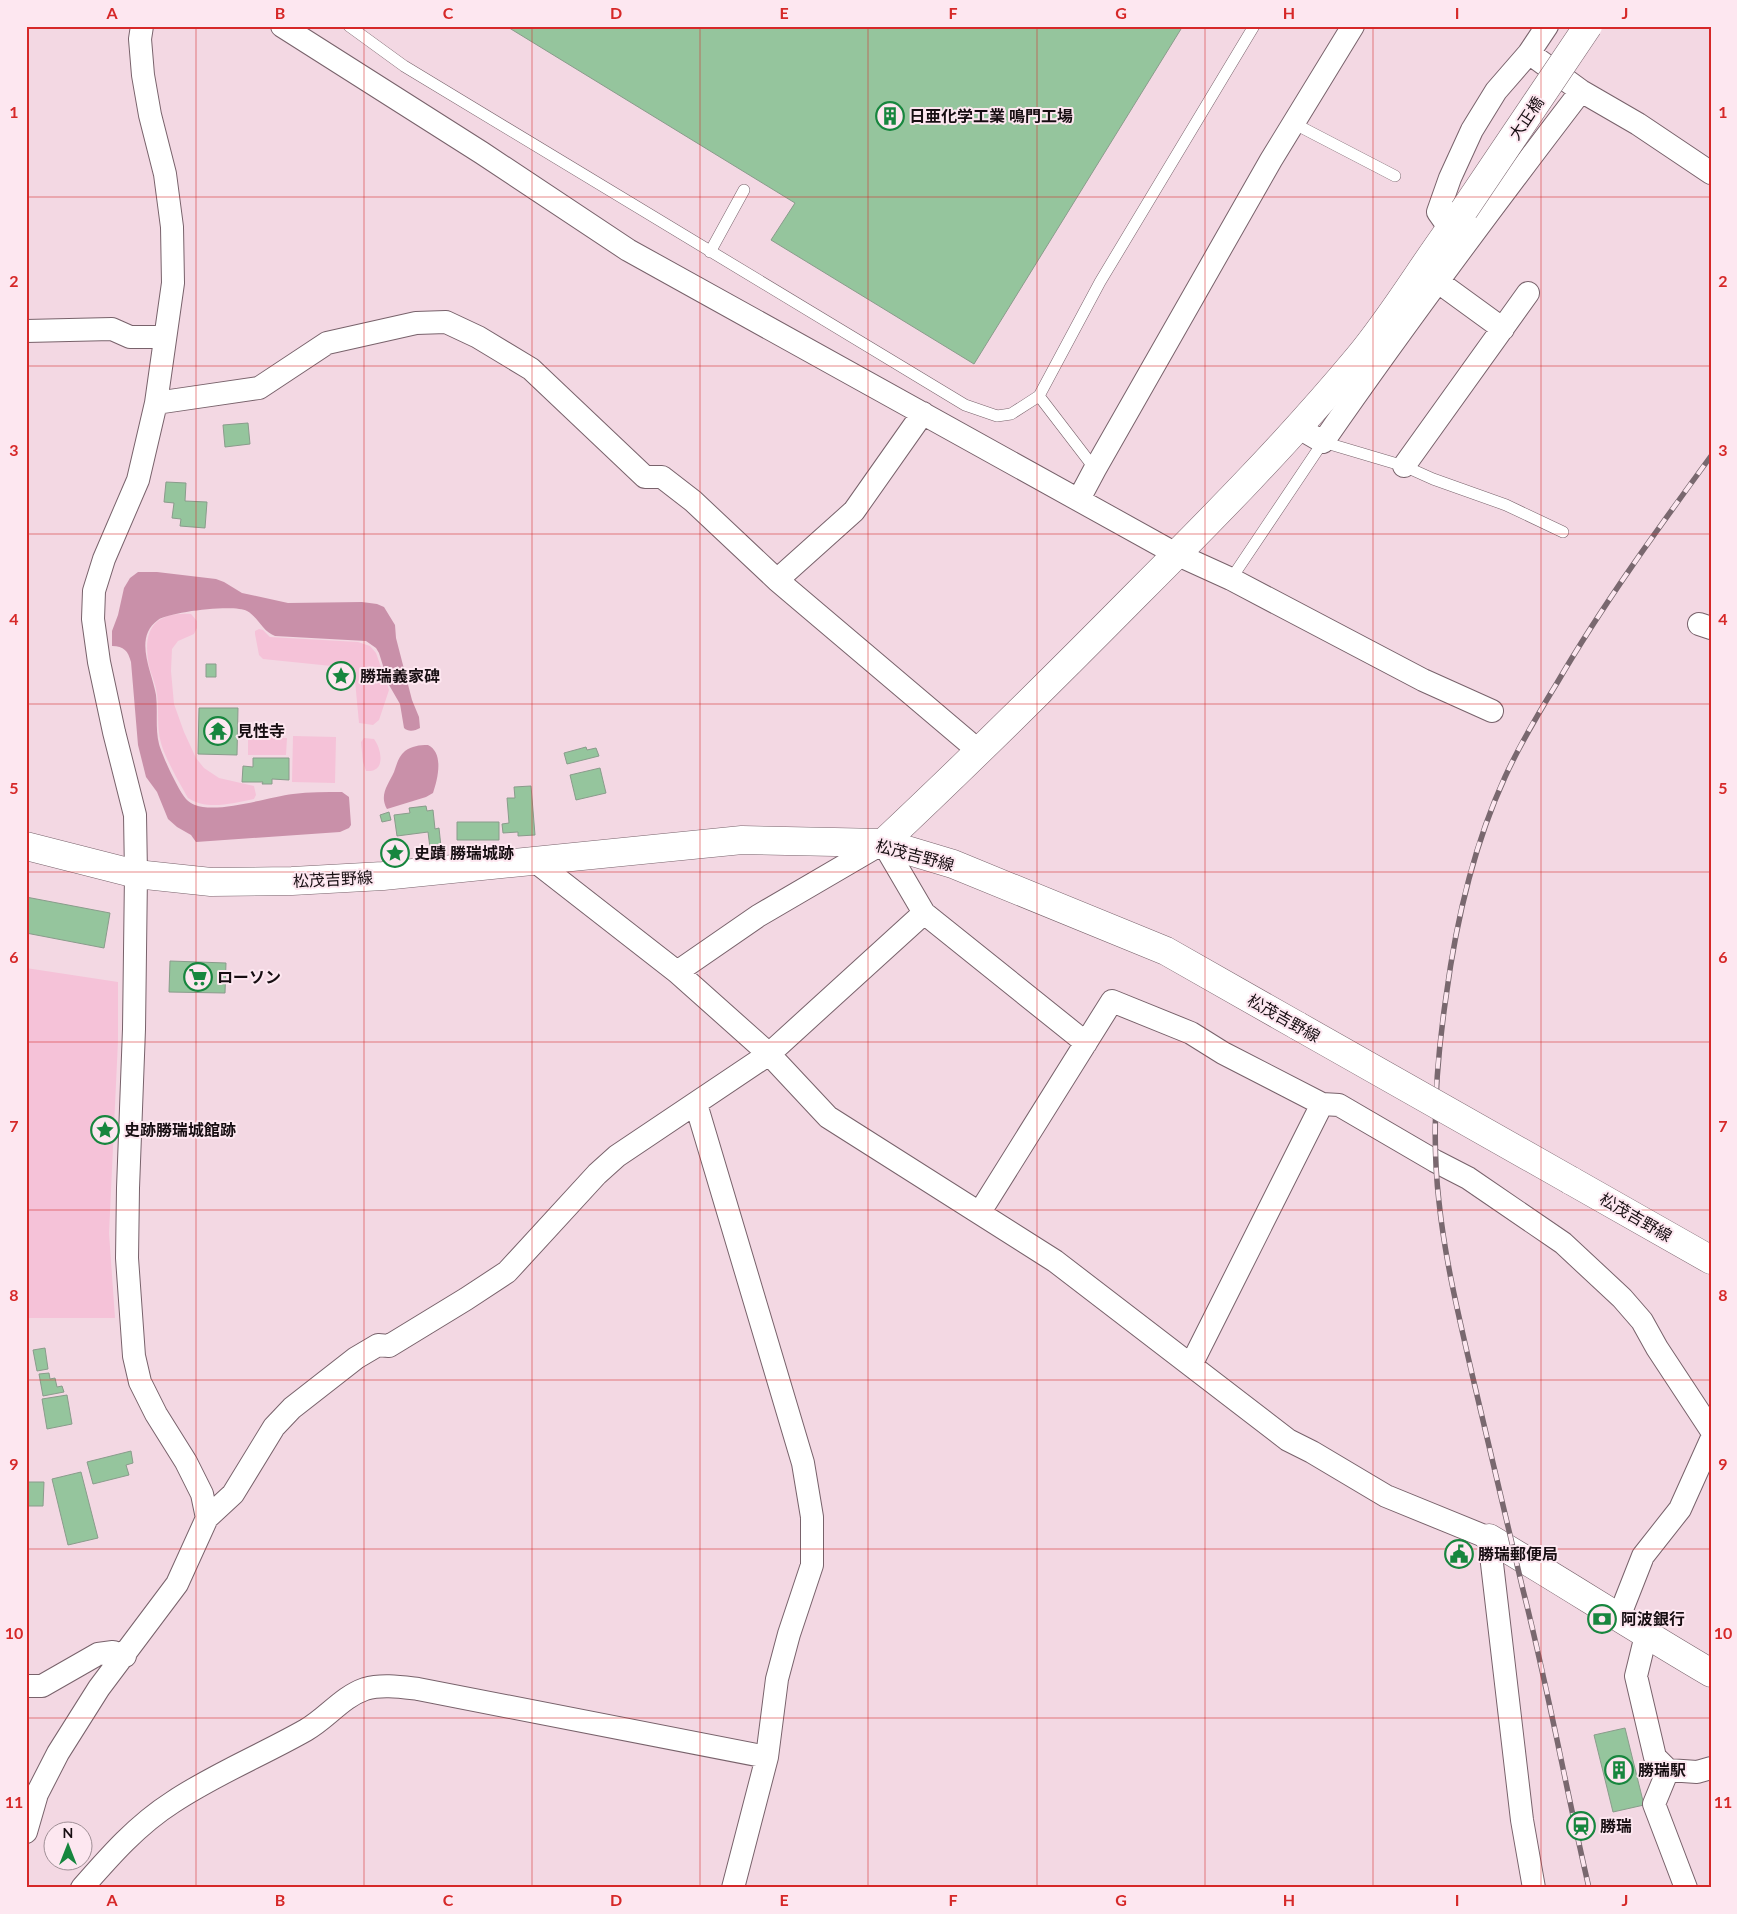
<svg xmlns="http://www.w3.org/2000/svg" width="1737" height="1914" viewBox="0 0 1737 1914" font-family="Lato,'Noto Sans JP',sans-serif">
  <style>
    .green { fill: #f5c2d8 }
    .water { fill: #c990a9 }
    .building { fill: #95c59d; stroke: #899c8b }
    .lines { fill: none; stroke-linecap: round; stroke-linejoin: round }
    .service-casing { stroke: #78626b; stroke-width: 12 }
    .minor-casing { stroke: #78626b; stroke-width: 24 }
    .tertiary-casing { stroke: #78626b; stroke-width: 29 }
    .primary-casing { stroke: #78626b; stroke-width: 29 }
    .service { stroke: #fff; stroke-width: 11 }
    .minor { stroke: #fff; stroke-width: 22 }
    .tertiary { stroke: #fff; stroke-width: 28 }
    .primary { stroke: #fff; stroke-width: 28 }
    .rail-casing { stroke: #79686f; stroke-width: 5.5 }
    .rail { stroke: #fde7f0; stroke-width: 4; stroke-dasharray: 11; stroke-linecap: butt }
    .tertiary-bridge-casing { stroke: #78626b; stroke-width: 29; stroke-linecap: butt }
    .primary-bridge-casing { stroke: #78626b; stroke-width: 29; stroke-linecap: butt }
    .tertiary-bridge { stroke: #fff; stroke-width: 28 }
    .primary-bridge { stroke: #fff; stroke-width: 28 }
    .grid { fill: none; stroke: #d62828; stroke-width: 1; stroke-opacity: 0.55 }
    .labels { text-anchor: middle; stroke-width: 4; stroke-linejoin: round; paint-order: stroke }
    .poi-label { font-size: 16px; font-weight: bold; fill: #170e12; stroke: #fde7f0; text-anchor: start }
    .street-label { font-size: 16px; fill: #170e12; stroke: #fde7f0 }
    .neatline { fill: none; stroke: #d62828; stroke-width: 2 }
    .grid-label { font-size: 16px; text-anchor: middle; font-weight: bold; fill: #d62828 }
  </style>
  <rect width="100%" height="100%" fill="#f3d8e3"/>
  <!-- green -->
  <path class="green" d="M191,614l6,7v7l-3,6 -16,7 -6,8 -1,22 3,33 10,28 12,26 8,10 15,10 35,8 2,9 -2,4c-21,4 -47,12 -66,-1 -8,-14 -23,-40 -27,-55 -5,-17 -1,-36 -5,-54 -2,-10 -7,-19 -8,-29 -5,-34 10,-48 43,-46z
    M259,629l4,1 7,7 88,5 12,4 6,7 13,37 -10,30 -6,5 -14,-2 -5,-53 -3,-2 -88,-9 -4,-4 -4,-21v-3z
    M293,736l43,1 -1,46 -43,-1z
    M248,737l39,1 -1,17h-38z
    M364,738l10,1c8,11 12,34 -8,32l-3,-9 -2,-20z
    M26,968l92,14v59l-9,192 6,85h-89z"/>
  <!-- water -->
  <path class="water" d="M138,572h19l59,7 8,3 18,11 46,10 74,-1 15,2 7,3 11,18 1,13 16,62 7,17 1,11c-5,3 -12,4 -16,0l-4,-24 -11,-19 -10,-32 -3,-5 -10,-7 -91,-5c-13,-5 -17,-19 -28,-25 -13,-7 -78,1 -89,9 -25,18 -6,51 -2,75 2,16 -1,33 3,49 3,11 19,46 27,55 2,2 6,5 9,6 23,9 73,-8 98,-11 16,-2 33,-2 49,-2l7,5 2,28 -2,3 -9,4 -144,10 -5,-7 -14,-8 -9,-8 -11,-27 -11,-15 -8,-32 -7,-83c-3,-11 -7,-16 -19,-16v-15l6,-16 6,-27 6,-10z
    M428,745c16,8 10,33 5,48l-7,4 -39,12c-8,-14 1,-24 7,-37 3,-8 4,-15 11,-21 7,-5 14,-6 23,-6z"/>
  <!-- building -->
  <path class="building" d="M506,26h671l4,3 -207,335 -203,-124 24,-37z
    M248,423l2,21 -25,3 -2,-22z
    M166,482l20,1 -1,18 22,1 -2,26 -25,-2 1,-7 -9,-1 2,-15 -10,-1z
    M206,664h10v13h-10z
    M337,672h8v9h-9z
    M199,708h39l-1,47 -39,-1z
    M586,747l1,3 9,-2 3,8 -32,8 -3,-11z
    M253,758h36v22l-17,-1v5h-10l1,-2h-21l1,-16 10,1z
    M600,768l6,25 -30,7 -6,-25z
    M531,786l4,49 -17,1v-4l-15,1 -1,-9 7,-1 -2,-25h8l-1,-11z
    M426,806l1,5 6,-1 2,19 4,-1 2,19 -11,1 -2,-16 -31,4 -3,-21 16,-2 -1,-5z
    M389,812l2,8 -9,2 -2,-7z
    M457,822h42v18h-42z
    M26,897l84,16 -6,35 -78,-15z
    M170,961l56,2 -1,30 -56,-1z
    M45,1348l3,21 -11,2 -4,-21z
    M49,1373l1,6 5,-1 2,9 5,-1 2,6 -21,4 -4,-22z
    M67,1395l5,29 -25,5 -5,-30z
    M131,1451l2,12 -7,2 3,10 -36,9 -6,-22z
    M81,1472l17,66 -30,7 -16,-66z
    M26,1477h2v5h16l-1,24h-17z
    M1625,1728l19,77 -31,7 -19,-77z"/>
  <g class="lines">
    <defs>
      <path id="service" d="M349,26l55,40 561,339 32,11 14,-2 28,-18 61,-114 154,-256
        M1293,123l102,53
        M710,252l34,-62
        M1039,396l56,73
        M1231,579l92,-137 81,24 29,13 73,26 57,27"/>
      <path id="minor" d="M142,26l-2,13 3,36 7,40 15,59 7,53 1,56 -17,120 -18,77 -34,79 -10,32 -1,28 6,43 15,70 21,83 1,59 -2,155 -6,159 -1,70 7,98 6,26 16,32 30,48 16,32 5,24
        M282,26l200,127 146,97 548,304 55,25 192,101 69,31
        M1529,53l52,38 57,33 73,49
        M1450,229l-12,-17 12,-34 22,-48 24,-39 33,-38 18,-27
        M1437,281l66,48
        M26,331l86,-2 18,8h35
        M156,403l103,-15 68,-45 89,-20 30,-1 32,15 53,32 114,108h17l31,24 84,79 203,172
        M1299,428l24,14c83,-120 170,-236 258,-351
        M1404,466l124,-173
        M1079,499l16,-30 176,-309 82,-134
        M777,580l77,-69 69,-98
        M1699,624l12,4
        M536,862l141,110 92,82 59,63 227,144 233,179 24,12 74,44 103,42 33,282 12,68
        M677,972l81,-56 125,-73 41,70 162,130
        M696,1104l107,359 9,54v48l-23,69 -12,45 -10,78 -34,131
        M980,1212l132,-211 79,32 32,20 99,51 17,1 96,56 33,17 95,65 59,55 20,23 15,27 54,82
        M1191,1365l131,-261
        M1619,1617l24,-61 37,-47 31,-69
        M1646,1635l-10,41 19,81 13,13 -14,34 32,84
        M26,1686h16l56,-32 15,-2 12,4
        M1668,1770l29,2 14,-4
        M26,1832l11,-38 21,-41 41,-65 78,-104 30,-66 26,-24 41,-67 18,-19 64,-50 22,-13 11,1 77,-47 41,-27 90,-98 20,-18 152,-102 155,-141
        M82,1888c28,-32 55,-63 91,-86 42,-28 89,-47 133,-72 21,-12 36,-33 59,-41 17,-5 36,-2 53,0l349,68"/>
      <path id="tertiary" d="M883,843c86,-81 170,-164 253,-248 77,-77 153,-154 222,-237 39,-47 69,-100 106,-148
        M1489,1538c74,44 147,91 222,135"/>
      <path id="primary" d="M26,846l110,28 75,8 81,-1 91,-5 359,-36 141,3 70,21 213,87 132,75
        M1570,1180l141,80"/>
    </defs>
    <!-- service casing -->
    <use href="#service" class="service-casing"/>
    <!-- minor casing -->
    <use href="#minor" class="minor-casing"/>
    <!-- tertiary casing -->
    <use href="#tertiary" class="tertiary-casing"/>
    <!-- primary casing -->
    <use href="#primary" class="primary-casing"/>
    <!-- service -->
    <use href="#service" class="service"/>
    <!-- minor -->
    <use href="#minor" class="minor"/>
    <!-- tertiary -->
    <use href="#tertiary" class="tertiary"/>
    <!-- primary -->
    <use href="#primary" class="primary"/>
    <defs>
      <path id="rail" d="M1589,1888c-23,-99 -41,-200 -66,-298 -17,-72 -34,-144 -51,-216 -13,-57 -27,-114 -33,-172 -8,-69 -3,-137 7,-205 10,-76 27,-150 59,-220 15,-33 33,-63 52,-94 46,-79 100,-153 154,-227"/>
    </defs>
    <!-- rail casing -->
    <use href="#rail" class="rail-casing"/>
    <!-- rail -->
    <use href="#rail" class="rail"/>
    <defs>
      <path id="tertiary-bridge" d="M1464,210l124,-184"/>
      <path id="primary-bridge" d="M1298,1026l272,154"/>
    </defs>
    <!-- tertiary-bridge casing -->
    <use href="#tertiary-bridge" class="tertiary-bridge-casing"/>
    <!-- primary-bridge casing -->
    <use href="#primary-bridge" class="primary-bridge-casing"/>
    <!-- tertiary-bridge -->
    <use href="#tertiary-bridge" class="tertiary-bridge"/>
    <!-- primary-bridge -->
    <use href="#primary-bridge" class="primary-bridge"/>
  </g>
  <!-- grid -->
  <path class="grid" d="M196,26v1862M364,26v1862M532,26v1862M700,26v1862M868,26v1862M1037,26v1862M1205,26v1862M1373,26v1862M1541,26v1862M26,197h1685M26,366h1685M26,534h1685M26,704h1685M26,872h1685M26,1042h1685M26,1210h1685M26,1380h1685M26,1549h1685M26,1718h1685"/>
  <!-- icons -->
  <defs>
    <symbol id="building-ring" viewBox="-11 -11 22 22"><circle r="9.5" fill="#fde7f0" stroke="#17863e" stroke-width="1.5"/><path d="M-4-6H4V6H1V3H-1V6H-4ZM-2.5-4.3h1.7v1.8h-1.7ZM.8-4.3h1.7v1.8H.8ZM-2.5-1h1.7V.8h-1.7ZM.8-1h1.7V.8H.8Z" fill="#17863e"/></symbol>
    <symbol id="sight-ring" viewBox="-11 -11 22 22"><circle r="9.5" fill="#fde7f0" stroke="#17863e" stroke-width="1.5"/><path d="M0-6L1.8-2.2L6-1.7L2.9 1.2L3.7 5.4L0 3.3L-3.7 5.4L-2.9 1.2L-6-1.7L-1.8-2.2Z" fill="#17863e"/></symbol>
    <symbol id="temple-ring" viewBox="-11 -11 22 22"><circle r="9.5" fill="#fde7f0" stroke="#17863e" stroke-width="1.5"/><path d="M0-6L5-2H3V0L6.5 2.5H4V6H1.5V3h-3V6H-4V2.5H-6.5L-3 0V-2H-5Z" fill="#17863e"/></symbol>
    <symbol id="supermarket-ring" viewBox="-11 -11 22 22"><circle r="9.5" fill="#fde7f0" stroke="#17863e" stroke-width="1.5"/><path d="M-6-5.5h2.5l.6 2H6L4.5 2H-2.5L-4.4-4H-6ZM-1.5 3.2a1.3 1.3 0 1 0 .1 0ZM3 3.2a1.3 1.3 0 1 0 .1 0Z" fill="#17863e"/></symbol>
    <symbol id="civic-ring" viewBox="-11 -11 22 22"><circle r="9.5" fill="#fde7f0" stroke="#17863e" stroke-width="1.5"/><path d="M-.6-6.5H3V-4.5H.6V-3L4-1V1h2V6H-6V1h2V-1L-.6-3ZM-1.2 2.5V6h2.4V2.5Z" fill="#17863e"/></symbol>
    <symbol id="bank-ring" viewBox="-11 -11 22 22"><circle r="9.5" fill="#fde7f0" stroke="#17863e" stroke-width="1.5"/><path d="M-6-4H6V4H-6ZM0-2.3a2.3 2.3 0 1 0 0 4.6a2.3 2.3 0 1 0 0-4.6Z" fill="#17863e"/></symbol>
    <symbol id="station-ring" viewBox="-11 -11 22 22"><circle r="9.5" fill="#fde7f0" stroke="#17863e" stroke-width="1.5"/><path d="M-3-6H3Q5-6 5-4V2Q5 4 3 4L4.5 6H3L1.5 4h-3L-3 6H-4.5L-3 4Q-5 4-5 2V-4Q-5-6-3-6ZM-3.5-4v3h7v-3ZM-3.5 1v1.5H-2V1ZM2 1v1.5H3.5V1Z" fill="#17863e"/></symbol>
  </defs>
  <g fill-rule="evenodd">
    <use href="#building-ring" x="874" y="100" width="32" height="32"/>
    <use href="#sight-ring" x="325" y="660" width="32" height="32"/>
    <use href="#temple-ring" x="202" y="715" width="32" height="32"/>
    <use href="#sight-ring" x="379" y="837" width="32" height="32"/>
    <use href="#supermarket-ring" x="182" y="961" width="32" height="32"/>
    <use href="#sight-ring" x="89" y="1114" width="32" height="32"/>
    <use href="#civic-ring" x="1443" y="1538" width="32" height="32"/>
    <use href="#bank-ring" x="1586" y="1603" width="32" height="32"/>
    <use href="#building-ring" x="1603" y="1754" width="32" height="32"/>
    <use href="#station-ring" x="1565" y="1810" width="32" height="32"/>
  </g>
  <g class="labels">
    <!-- poi labels -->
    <g class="poi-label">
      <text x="909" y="122">日亜化学工業 鳴門工場</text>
      <text x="360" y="682">勝瑞義家碑</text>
      <text x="237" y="737">見性寺</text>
      <text x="414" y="859">史蹟 勝瑞城跡</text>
      <text x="217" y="983">ローソン</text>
      <text x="124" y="1136">史跡勝瑞城館跡</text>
      <text x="1478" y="1560">勝瑞郵便局</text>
      <text x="1621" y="1625">阿波銀行</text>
      <text x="1638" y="1776">勝瑞駅</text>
      <text x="1600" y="1832">勝瑞</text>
    </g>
    <!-- street labels -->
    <g class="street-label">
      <text transform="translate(1526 118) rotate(-56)" y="6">大正橋</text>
      <text transform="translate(915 855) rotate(15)" y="6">松茂吉野線</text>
      <text transform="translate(333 879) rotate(-3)" y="6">松茂吉野線</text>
      <text transform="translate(1284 1018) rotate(29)" y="6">松茂吉野線</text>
      <text transform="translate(1636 1217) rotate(30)" y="6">松茂吉野線</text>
    </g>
  </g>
  <!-- border -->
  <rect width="1737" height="1914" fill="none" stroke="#fde7f0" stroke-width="55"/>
  <!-- north arrow -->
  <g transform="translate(68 1846)"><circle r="24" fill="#fde7f0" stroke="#a19097"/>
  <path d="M0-4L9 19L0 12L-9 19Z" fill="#17863e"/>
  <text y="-8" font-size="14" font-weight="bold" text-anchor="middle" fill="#170e12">N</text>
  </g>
  <rect x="28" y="28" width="1682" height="1858" class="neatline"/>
  <g class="grid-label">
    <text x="112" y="19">A</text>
    <text x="280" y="19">B</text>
    <text x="448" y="19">C</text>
    <text x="616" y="19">D</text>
    <text x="784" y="19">E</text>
    <text x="953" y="19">F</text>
    <text x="1121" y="19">G</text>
    <text x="1289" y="19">H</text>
    <text x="1457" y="19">I</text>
    <text x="1625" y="19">J</text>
    <text x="14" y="118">1</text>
    <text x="1723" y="118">1</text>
    <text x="14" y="287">2</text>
    <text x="1723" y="287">2</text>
    <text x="14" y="456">3</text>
    <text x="1723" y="456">3</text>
    <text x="14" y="625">4</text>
    <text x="1723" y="625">4</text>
    <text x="14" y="794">5</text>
    <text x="1723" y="794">5</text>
    <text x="14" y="963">6</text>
    <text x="1723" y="963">6</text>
    <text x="14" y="1132">7</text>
    <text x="1723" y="1132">7</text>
    <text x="14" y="1301">8</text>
    <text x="1723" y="1301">8</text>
    <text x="14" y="1470">9</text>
    <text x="1723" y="1470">9</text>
    <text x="14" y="1639">10</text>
    <text x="1723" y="1639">10</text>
    <text x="14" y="1808">11</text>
    <text x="1723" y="1808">11</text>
    <text x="112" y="1906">A</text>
    <text x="280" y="1906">B</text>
    <text x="448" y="1906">C</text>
    <text x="616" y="1906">D</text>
    <text x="784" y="1906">E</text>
    <text x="953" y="1906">F</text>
    <text x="1121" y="1906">G</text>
    <text x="1289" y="1906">H</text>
    <text x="1457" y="1906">I</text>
    <text x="1625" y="1906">J</text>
  </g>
</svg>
